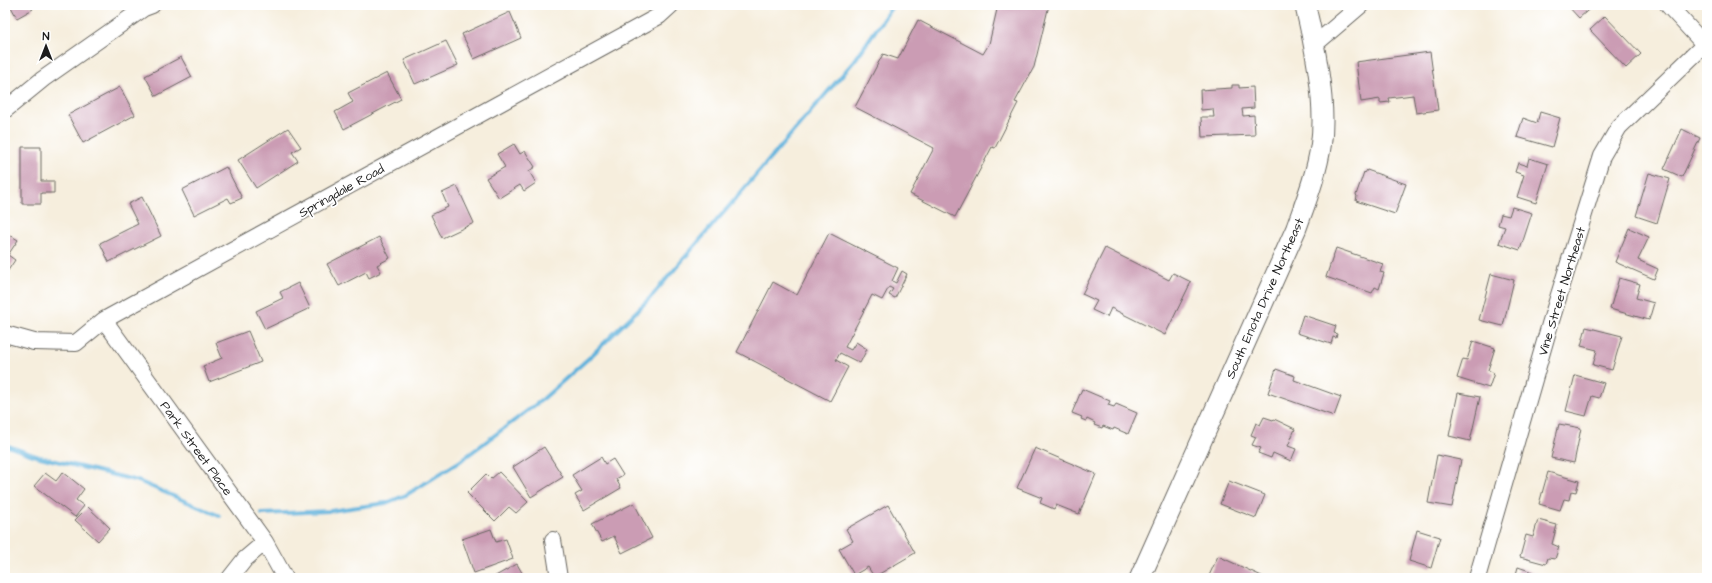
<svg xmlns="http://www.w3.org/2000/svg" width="1712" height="583" viewBox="0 0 1712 583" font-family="'Architects Daughter',sans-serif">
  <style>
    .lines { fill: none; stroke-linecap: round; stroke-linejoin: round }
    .stream { stroke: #61b2dc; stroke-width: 4 }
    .building { fill: #cb9cb4 }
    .minor-casing { stroke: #686660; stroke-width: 18 }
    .major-casing { stroke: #686660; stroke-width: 22 }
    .minor { stroke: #fff; stroke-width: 16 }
    .major { stroke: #fff; stroke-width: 20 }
    .labels { text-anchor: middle; stroke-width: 3.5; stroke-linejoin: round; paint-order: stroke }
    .street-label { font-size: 13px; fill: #1c1c1c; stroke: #fff }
  </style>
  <rect width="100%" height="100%" fill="#fff"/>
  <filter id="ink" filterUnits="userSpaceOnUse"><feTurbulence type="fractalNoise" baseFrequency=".025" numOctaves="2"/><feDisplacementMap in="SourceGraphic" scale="8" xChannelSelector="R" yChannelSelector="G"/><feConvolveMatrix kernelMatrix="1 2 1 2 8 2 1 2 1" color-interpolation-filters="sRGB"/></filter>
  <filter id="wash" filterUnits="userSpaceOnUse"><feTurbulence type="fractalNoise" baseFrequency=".012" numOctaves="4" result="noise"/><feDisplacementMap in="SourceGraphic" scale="16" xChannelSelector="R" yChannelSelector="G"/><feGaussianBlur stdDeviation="0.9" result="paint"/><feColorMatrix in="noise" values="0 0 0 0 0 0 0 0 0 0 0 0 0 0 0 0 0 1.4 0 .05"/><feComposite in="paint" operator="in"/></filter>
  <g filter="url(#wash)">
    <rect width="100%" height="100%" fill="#f6eedd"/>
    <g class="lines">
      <!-- stream -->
      <path class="stream" d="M5,445l31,11 102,25 82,35
        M262,514l68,-3 56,-8 20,-8 53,-33 84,-63 47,-42 60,-59 205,-238 38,-55"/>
    </g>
    <g id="blocks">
      <!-- building -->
      <path class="building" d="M10,5h21l2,4 -16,9z
        M998,5h51l-15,62 -19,35 3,1 -23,45 -3,-1 -37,70 -45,-23 24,-46 -79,-41 28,-53 15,5 20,-39 65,34 6,-10z
        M1567,5h27l-15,13z
        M510,12l11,26 -47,21 -12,-25z
        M1605,16l36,38 -15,14 -36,-38z
        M446,41l12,24 -43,19 -11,-24z
        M1430,52l8,58 -22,3 -3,-18 -24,3 1,4 -10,1v-4l-19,3 -5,-40z
        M181,57l11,20 -36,19 -11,-20z
        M387,73l14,26 -57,30 -9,-17 18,-10 -5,-9z
        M1232,85h7v3l14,-1 1,21 -12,1 1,7 11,-1 1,20 -53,2 -1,-20h13l-1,-8 -12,1 -1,-20 32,-2z
        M120,87l15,28 -52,28 -15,-28z
        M1540,112l20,6 -8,29 -35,-10 6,-19 14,5z
        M288,128l13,19 -9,5 6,9 -42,27 -18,-28z
        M1682,129l18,9 -18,39 -18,-8z
        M514,144l6,10 5,-3 10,16 -6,4 7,12 -12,8 -4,-6 -21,13 -13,-20 19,-11 -8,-13z
        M22,147h19v34h13v12h-13v11h-19z
        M1529,158l19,6 -12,39 -19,-6 7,-22 -9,-3 3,-9 9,3z
        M226,167l16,31 -11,5 -3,-5 -34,17 -12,-25z
        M1367,170l39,14 -11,30 -39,-13 1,-5 -1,-1 8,-23 1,1z
        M1649,173l21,6 -13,44 -21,-7z
        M457,186l17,37 -32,15 -11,-23 17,-8 -6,-14z
        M142,197l19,39 -52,26 -9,-19 38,-19 -10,-20z
        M1512,207l20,6 -12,37 -21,-7 6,-16 -7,-2 3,-11 8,2z
        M1629,228l20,9 -11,23 20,9 -4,10 -39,-17z
        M5,232l13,8 -10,15 7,5 -10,15z
        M829,233l69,35 -6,13 4,2 6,-12 5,3 -12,24 -6,-3 4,-6 -4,-2 -7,13 -10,-5 -27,52 6,3 5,-8 11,7 -7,14 -20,-10 -4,7 12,7 -18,34 -93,-49 36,-70 24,13z
        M379,237l11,21 -13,7 4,7 -12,6 -3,-6 -27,14 -12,-22z
        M1105,248l64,32 4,-7 18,9 -26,53 -54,-27 -4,9 -15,-7 5,-9 -15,-7z
        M1336,248l47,16 -3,8 4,1 -5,16 -4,-2 -3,6 -46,-16z
        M1491,274l23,6 -11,46 -24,-6z
        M1619,278l21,6 -4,14 18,5 -5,17 -39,-11z
        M298,283l12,25 -45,21 -9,-18 27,-13 -3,-6z
        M1303,315l33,11 -2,7 3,1 -1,4 -3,-1 -2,7 -34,-11z
        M1586,327l36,9 -10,34 -19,-5 4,-15 -16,-4z
        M248,331l13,31 -52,20 -6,-16 19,-8 -6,-15z
        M1473,341l22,7 -7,22 6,3 -5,15 -32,-10 6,-19 4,1z
        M1276,369l19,7 -1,4 47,17 -7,19 -66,-23z
        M1575,375l29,8 -5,15 -7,-2 -6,20 -20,-5z
        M1082,389l28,12 -2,4 6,2 2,-3 21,9 -9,21 -14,-6 -1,2 -10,-4 -1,2 -8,-3 1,-2 -8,-4 -1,2 -5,-2 1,-2 -10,-4z
        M1458,393l22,4 -10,44 -21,-5z
        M1264,417l9,3 1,-1 21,10 -7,17 8,3 -5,12 -18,-8 -2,5 -13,-5 3,-5 -9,-3 4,-8 -5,-2 5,-12 4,2z
        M1559,424l22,4 -7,35 -23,-5z
        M544,447l19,30 -32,20 -18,-30z
        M1035,448l61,26 -17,40 -23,-9 -2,4 -14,-6 2,-5 -25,-10z
        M1437,455l24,5 -9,47 -24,-4z
        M601,457l4,7 8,-5 10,16 -7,4 5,9 -37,22 -9,-15 7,-4 -10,-16z
        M63,472l21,17 -8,11 8,6 -9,11 -41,-31 11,-13 11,8z
        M499,472l29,30 -12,11 -7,-6 -14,14 -28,-28 19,-19 5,5z
        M1548,472l31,9 -3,11 -5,-1 -2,9 -5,-1 -4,11 -21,-6z
        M1229,481l36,14 -9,23 -36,-14z
        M634,503l18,35 -30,15 -8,-17 -12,6 -10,-18z
        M888,505l27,48 -41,24 -6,-10 -14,8 -15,-26 14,-8 -7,-12z
        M88,507l22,21 -12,13 -23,-21z
        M1538,520l19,5 -5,19 7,3 -4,12 -7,-1 -2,6 -26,-7 6,-22 7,2z
        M491,529l5,13 10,-3 7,20 -39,14 -12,-34z
        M1417,530l23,7 -9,31 -22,-7z
        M1218,556l48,22h-58z
        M517,564l8,14h-33z
        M1518,567l23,8 -2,3h-24z"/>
    </g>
  </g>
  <g filter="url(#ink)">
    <use href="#blocks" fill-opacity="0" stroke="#686660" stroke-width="1"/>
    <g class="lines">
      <defs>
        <path id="minor" d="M1668,5l35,38
          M1313,46l48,-41
          M5,110l38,-31 101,-71 8,-3
          M104,320l161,222 20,36
          M5,334l29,8 42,1 28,-23 555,-304 12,-11
          M553,540l6,38
          M230,578l15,-19 20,-17
          M1477,578l73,-254 52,-168 17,-29 80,-77 8,-11"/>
        <path id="major" d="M1140,578l156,-349c10,-28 21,-56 25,-85 6,-41 -6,-98 -16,-139"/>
      </defs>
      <!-- minor casing -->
      <use href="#minor" class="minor-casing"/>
      <!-- major casing -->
      <use href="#major" class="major-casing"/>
      <!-- minor -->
      <use href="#minor" class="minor"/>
      <!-- major -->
      <use href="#major" class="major"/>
    </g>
  </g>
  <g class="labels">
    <!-- street labels -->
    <g class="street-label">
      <text transform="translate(341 190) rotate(-29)" y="5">Springdale Road</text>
      <text transform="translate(1561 291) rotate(-73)" y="5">Vine Street Northeast</text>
      <text transform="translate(1264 298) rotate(-66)" y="5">South Enota Drive Northeast</text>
      <text transform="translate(197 448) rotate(54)" y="5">Park Street Place</text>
    </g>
  </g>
  <!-- margin -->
  <rect width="1712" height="583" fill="none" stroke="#fff" stroke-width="20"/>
  <!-- north arrow -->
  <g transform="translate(46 46)" stroke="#ffffff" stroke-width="3" paint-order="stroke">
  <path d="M0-3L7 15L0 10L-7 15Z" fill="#1c1c1c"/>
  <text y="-6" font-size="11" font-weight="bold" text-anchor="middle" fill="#1c1c1c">N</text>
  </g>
</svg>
